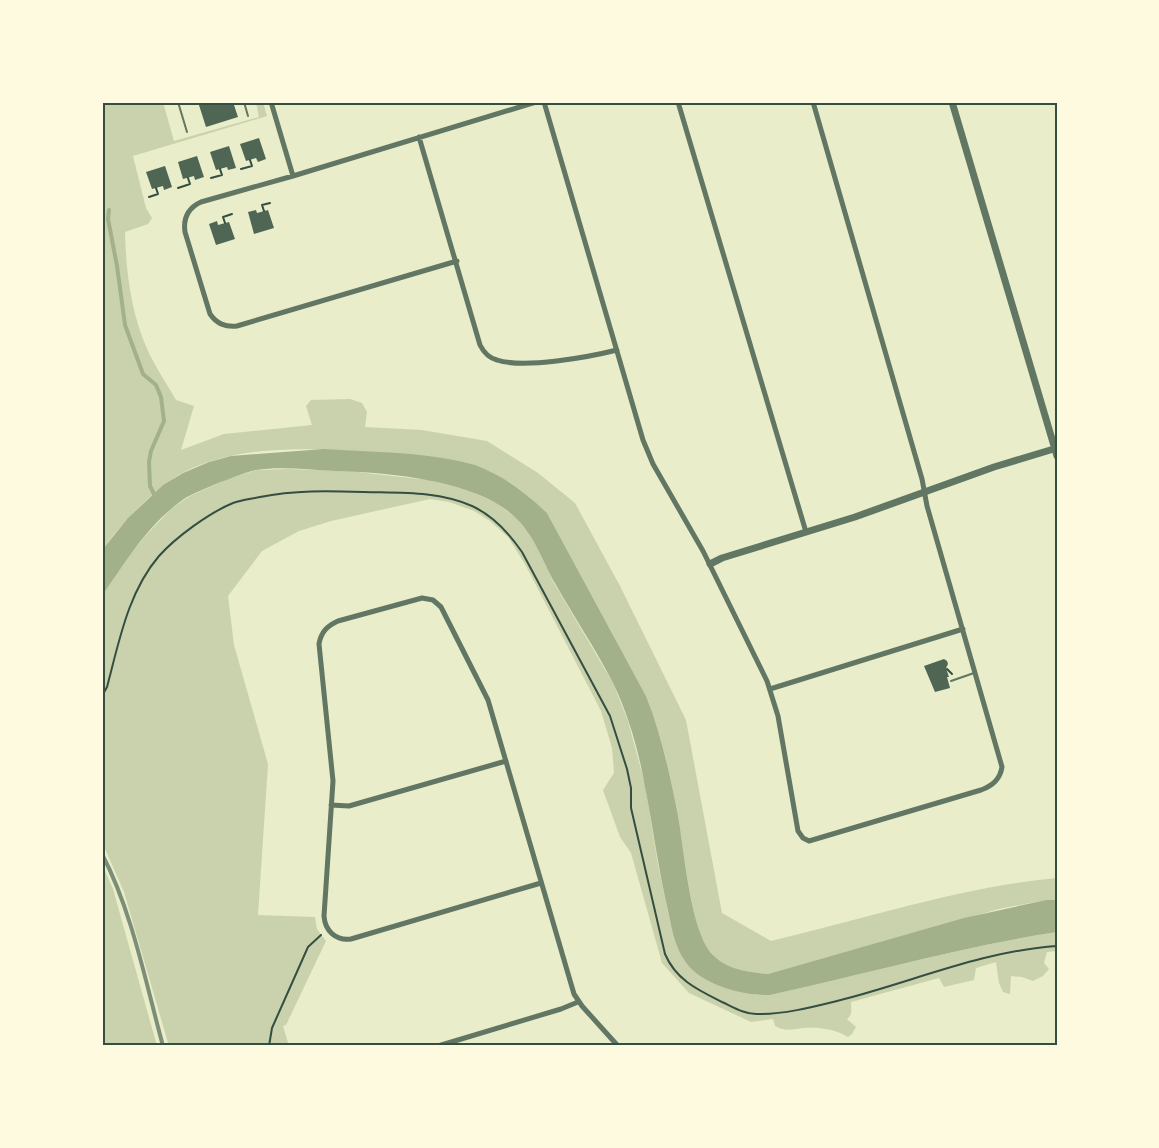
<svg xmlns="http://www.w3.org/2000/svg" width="1159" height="1148" viewBox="0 0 1159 1148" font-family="Lato,sans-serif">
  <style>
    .green { fill: #cad2ad }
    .water { fill: #a3b18a }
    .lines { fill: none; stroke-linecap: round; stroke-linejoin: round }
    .stream { stroke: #a3b18a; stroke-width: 4 }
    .building { fill: #4f6655 }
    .path { stroke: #344e41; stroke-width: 2 }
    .service { stroke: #617663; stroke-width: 2 }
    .minor { stroke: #617663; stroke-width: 5 }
    .tertiary { stroke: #617663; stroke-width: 7 }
    .rail { stroke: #7c8e77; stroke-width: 4 }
    .neatline { fill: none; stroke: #344e41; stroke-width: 2 }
  </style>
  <rect width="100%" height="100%" fill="#e9edc9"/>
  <!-- green -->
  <path class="green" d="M102,102h61l11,39 85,-24 -3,-15h7l4,14 -134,40 13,52 6,10 -4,6 -23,8c1,41 6,81 23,119 8,17 19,33 28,49l18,6 -13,44 43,-16 88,-9 -6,-19 5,-6 39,-1 12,4 5,9 -2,15 57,3 65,11 51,32 37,30 45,83 66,134 36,193 49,28c94,-22 189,-54 286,-63v22h-11l-47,9 -231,65c-20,-2 -40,-4 -55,-19 -23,-23 -29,-107 -35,-141 -8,-39 -17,-81 -32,-118l-99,-183c-21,-20 -43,-38 -71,-47 -27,-10 -57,-10 -86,-12 -67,-5 -143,-13 -206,18 -29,15 -63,52 -82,78z
    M288,469l60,2 81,9 36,8 31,15 18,13 16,17 24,50 59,100 15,38 17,63 13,81 13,60 85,70h14c96,-21 190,-48 287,-63v19l-10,1 -3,11 5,6 -6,7 -10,5 -11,-4 -11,-1 -1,18 -7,-2 -4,-9 -3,-21 -20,6 -2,12 -30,7 -5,-9 -88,24c0,6 2,13 -4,17l9,8 -4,7 -4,3c-13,-8 -29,-10 -44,-9 -11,1 -19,4 -29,-2l-2,-7 -22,3 -62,-29 -27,-30 -31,-110 -11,-16 -17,-47 11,-17 -2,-25 -11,-37 -76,-147 -17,-27 -18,-16 -16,-10 -25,-9 -19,-3 -99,22 -32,10 -37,20 -34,45 6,49 34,119 -10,151 57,2 2,12 9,12 -40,84 -3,1 6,20h-120l-45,-154 -22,-50v-246l24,-37 21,-25 25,-26 18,-12 40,-18 27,-8z
    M102,864l11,25 44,157h-55z"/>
  <!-- water -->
  <path class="water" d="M324,449c46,3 108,3 151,16 28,10 51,28 72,48l99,183c15,37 24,79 32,119 6,33 12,117 35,140 15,15 35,17 55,19l196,-56 82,-18h11v32c-97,15 -191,42 -287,63 -26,1 -70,-10 -85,-34 -11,-15 -14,-37 -18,-55 -9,-39 -14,-79 -22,-119 -6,-35 -17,-74 -33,-106 -17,-33 -38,-64 -56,-96 -20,-35 -23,-61 -62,-83 -41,-23 -111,-30 -159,-31 -25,-1 -54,-5 -79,-1 -13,3 -27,9 -40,14 -9,4 -20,8 -29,13 -37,24 -61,64 -85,99v-46l26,-32 35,-33 20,-12 26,-11 22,-6z"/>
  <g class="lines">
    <!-- stream -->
    <path class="stream" d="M109,210l-1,9 9,47 8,59 18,49 13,11 5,12 3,24 -13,30 -2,11 1,24 5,10"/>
  </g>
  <!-- building -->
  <path class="building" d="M198,102h35l5,15 -32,10z
    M259,138l7,21 -8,3 -2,-4 -10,3 -6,-17z
    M229,146l7,22 -8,2 -1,-3 -11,3 -6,-18z
    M197,156l7,21 -9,3 -1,-4 -11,3 -5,-17z
    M165,166l7,21 -8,3 -1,-4 -11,3 -6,-17z
    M256,210l1,3 11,-3 6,18 -20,6 -6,-22z
    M217,221l1,4 11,-3 6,17 -19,6 -7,-21z
    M944,659l3,2 1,3 -2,4 3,9h-2l3,11 -15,4 -11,-26z"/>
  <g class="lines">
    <!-- path -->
    <path class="path" d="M241,169l11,-3 -2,-6
      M211,178l11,-3 -2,-6
      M178,188l12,-4 -2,-6
      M149,197l9,-3 -2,-6
      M264,211l-2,-6 8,-2
      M225,223l-2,-6 9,-3
      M947,669l5,5
      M102,696l5,-9c12,-45 21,-95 52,-131 17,-19 50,-43 74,-53 8,-3 18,-4 27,-6 35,-7 68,-6 104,-5 36,1 74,-1 108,14 22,10 37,27 50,46l88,164 17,53 4,19v20l34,146c11,26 33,36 57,48 11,5 22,12 34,12 25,1 57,-7 81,-13 73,-18 144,-50 220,-55
      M269,1046l3,-18 36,-81 13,-12"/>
    <!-- service -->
    <path class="service" d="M178,102l9,30
      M244,102l4,14
      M951,681l23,-8"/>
    <!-- minor -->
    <path class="minor" d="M271,102l22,74
      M544,102l99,338 10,24 50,87 64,130 11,35 20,115 5,7 6,3 172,-51c11,-4 19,-10 21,-23l-75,-261 -5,-27 -109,-377
      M678,102l128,430
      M419,137l61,208c4,8 9,13 17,15 27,9 92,-3 120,-10
      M457,261l-220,65c-12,1 -20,-2 -27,-12l-25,-82c-2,-14 3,-24 16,-30l92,-26 243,-74
      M770,689l193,-60
      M331,805l18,1 157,-45
      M541,883l-190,56c-15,2 -26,-8 -27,-23l9,-135 -14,-137c2,-12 8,-18 19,-23l84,-23 11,2 8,7 47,93 86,294 8,12 36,40
      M438,1046l123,-37 17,-7"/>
    <!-- tertiary -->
    <path class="tertiary" d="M952,102l105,354
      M710,564l12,-6 133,-41 139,-50 63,-19"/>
    <!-- rail -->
    <path class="rail" d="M102,854c30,57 44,130 61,192"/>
  </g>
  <!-- border -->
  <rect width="1159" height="1148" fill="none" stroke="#fefae0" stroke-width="207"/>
  <rect x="104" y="104" width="952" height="940" class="neatline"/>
</svg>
